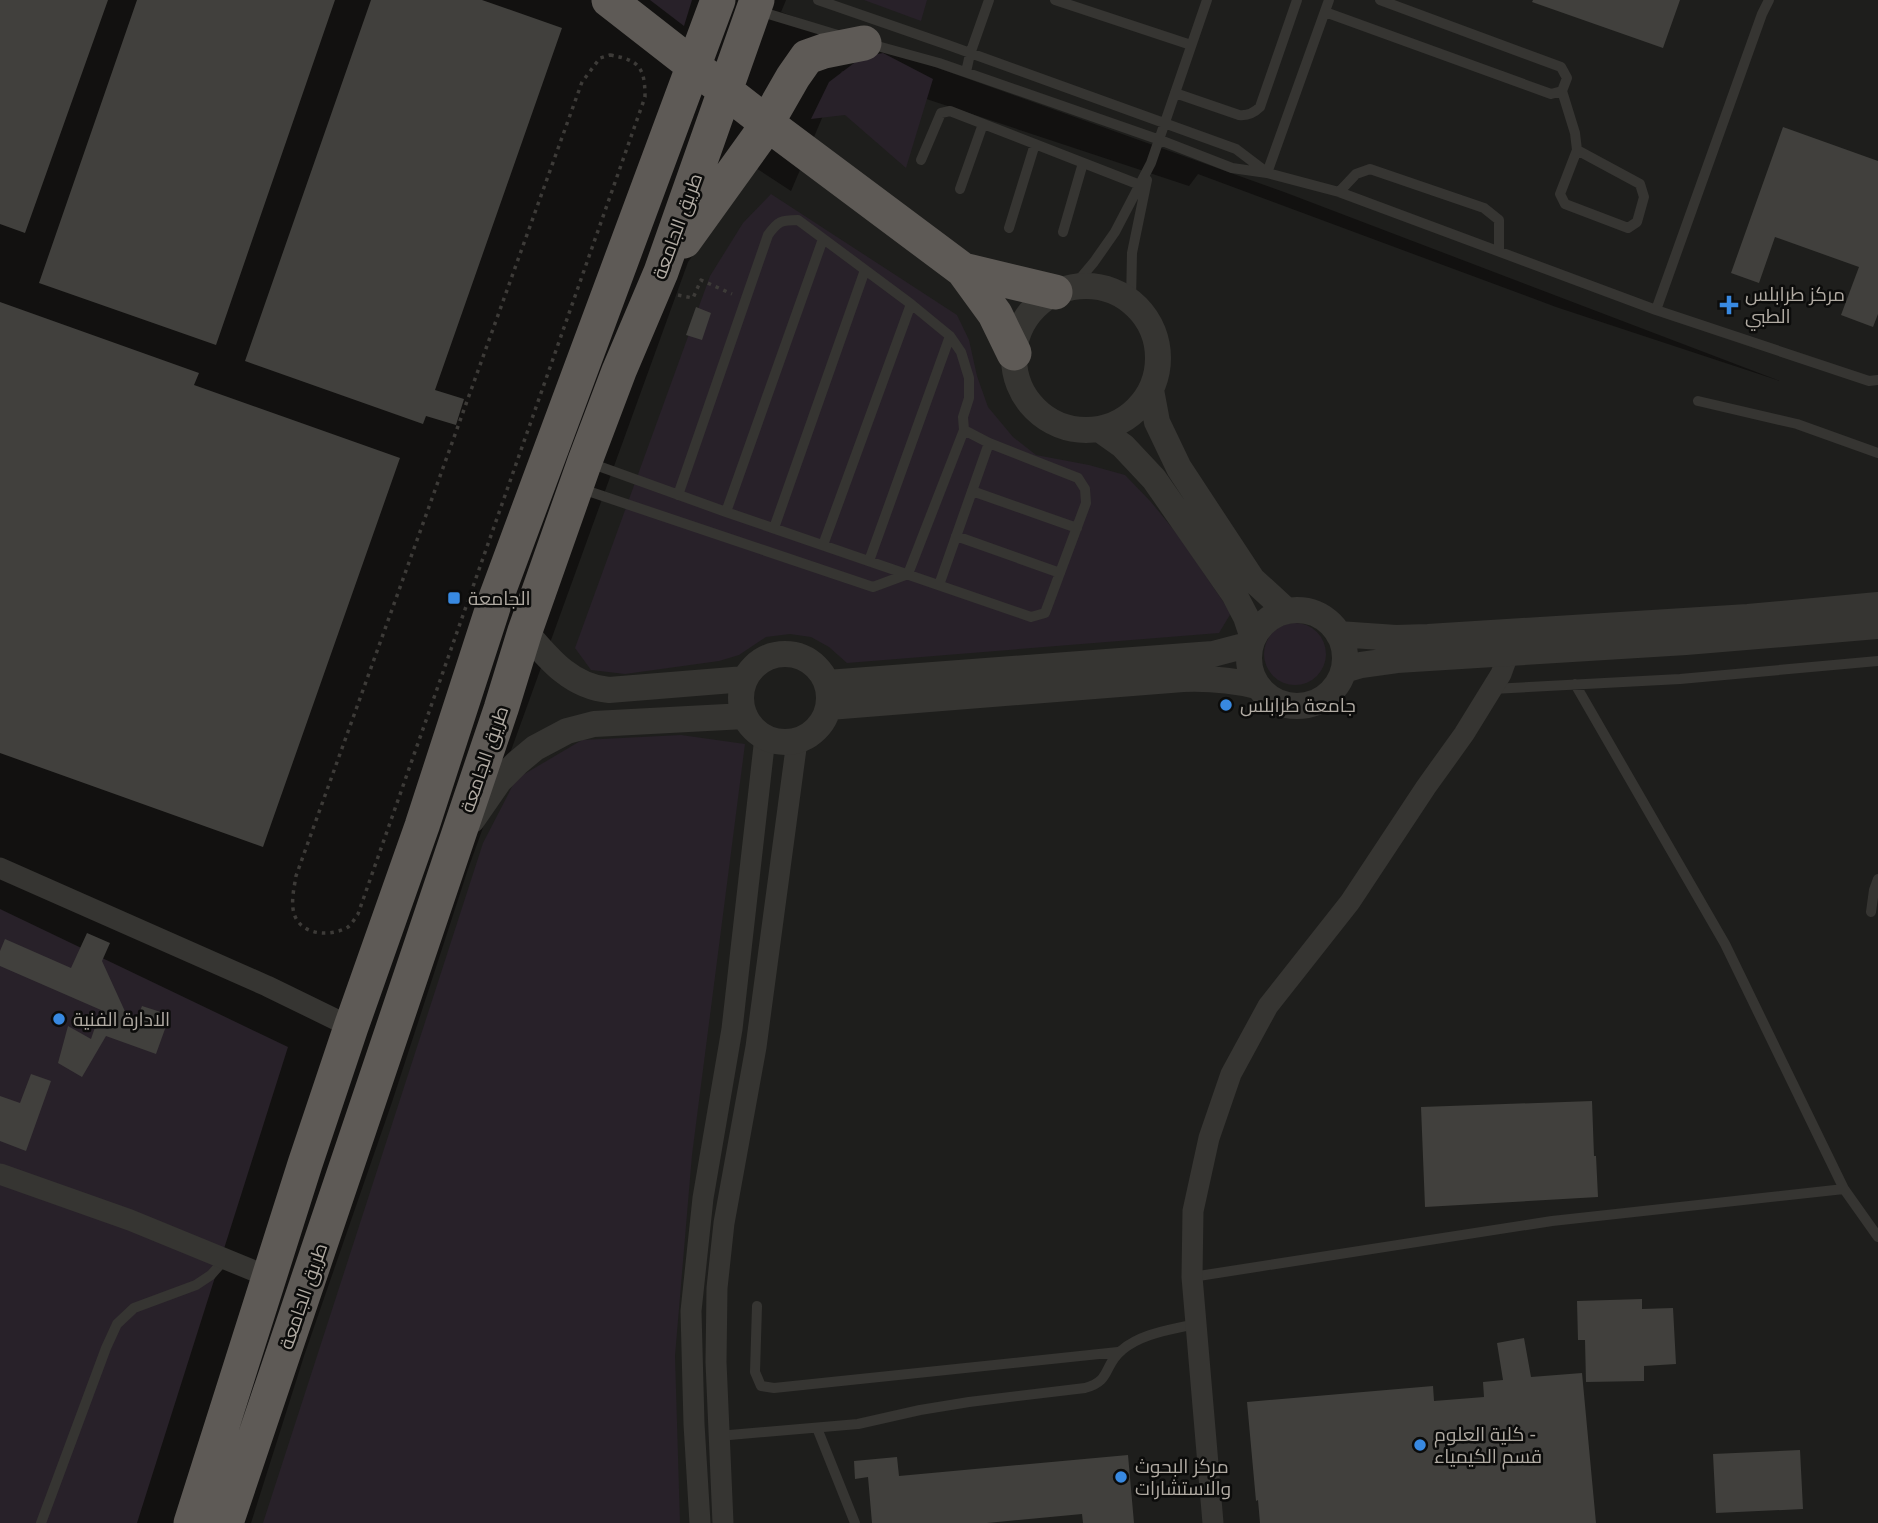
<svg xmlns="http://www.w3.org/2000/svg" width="1878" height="1523" viewBox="0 0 1878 1523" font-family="Lato,Cairo,sans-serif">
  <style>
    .built { fill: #1e1e1c }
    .green { fill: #282129 }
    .building { fill: #41403d }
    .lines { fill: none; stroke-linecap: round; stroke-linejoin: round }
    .path { stroke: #3d3b38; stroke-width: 3.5; stroke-dasharray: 3.5 5; stroke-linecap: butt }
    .service { stroke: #363532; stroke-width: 10 }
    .minor { stroke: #363532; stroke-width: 21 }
    .tertiary { stroke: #363532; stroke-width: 26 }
    .trunk { stroke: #5e5a56; stroke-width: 35 }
    .poi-dot { fill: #3889e1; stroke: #0c0c0b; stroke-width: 2.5 }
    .labels { text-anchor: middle; stroke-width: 5; stroke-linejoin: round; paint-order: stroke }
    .street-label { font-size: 19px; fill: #b1aba3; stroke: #0c0c0b }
    .poi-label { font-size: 19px; fill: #b1aba3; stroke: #0c0c0b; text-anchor: start }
  </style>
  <rect width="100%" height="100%" fill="#121110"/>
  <!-- built -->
  <path class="built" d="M786,0h1092v1523h-1627l53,-167 88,-254 76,-233 220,-607 68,-94 35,23 51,-120 347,115 9,-12 358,133 224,74 -496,-189 -503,-180z"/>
  <!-- green -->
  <path class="green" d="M650,0h42l-8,26z
    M864,0h63l-6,21z
    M883,53l50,26 -27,89 -61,-53 -34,4 18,-37 33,-25z
    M771,194l186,121 12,25 8,36 11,31 25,30 23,18 53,10 36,10 26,27 27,33 53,78 -12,20 -372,30 -18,-16 -18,-10 -21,-3 -24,3 -27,18 -20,6 -94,13 -34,-4 -16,-22 135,-372 33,-53z
    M1264 654a31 31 0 1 1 62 0a31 31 0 1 1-62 0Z
    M681,735l64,9 -53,411 -17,201 5,167h-417l220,-680 33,-64 66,-39z
    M0,909l288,138 -151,476h-137z"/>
  <!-- building -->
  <path class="building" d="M0,0h108l-83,233 -25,-9z
    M137,0h198l-119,345 -177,-62z
    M371,0h111l80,28 -127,362 29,9 -8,26 -30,-9 -3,8 -178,-63z
    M1533,0h147l-17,48 -131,-46z
    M1783,127l95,34v153l-5,13 -32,-12 18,-48 -84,-30 -16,46 -28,-10z
    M0,302l199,71 -5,12 206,73 -137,389 -263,-94z
    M696,307l15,6 -9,27 -16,-5z
    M87,933l23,10 -8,18 31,68 9,-23 28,9 -14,39 -50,-18 -24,41 -24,-14 10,-37 23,13 10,-29 -101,-44v-15l5,-12 66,29z
    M31,1074l20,7 -25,70 -26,-10v-45l20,7z
    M1592,1101l2,55h2l2,41 -173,10 -4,-100z
    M1642,1299v10l31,-1 3,56 -32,2v15l-58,1 -1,-42h-7l-1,-39z
    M1524,1338l7,39 51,-4 14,150h-336l-2,-23 -2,1 -9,-99 186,-16 1,15 50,-4 -1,-15 20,-2 -6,-37z
    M1800,1450l3,59 -87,4 -3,-59z
    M1128,1455l6,68h-51l-1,-9 -95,9h-115l-4,-46 -13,2 -1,-18 43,-4 2,19z"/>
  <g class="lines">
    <!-- path -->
    <path class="path" d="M610,55c29,5 35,12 35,42l-287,817c-3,4 -6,10 -10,13 -15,9 -41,9 -51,-7 -8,-12 -3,-31 -1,-44l286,-794 18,-24z
      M678,295l15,3 8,-18 31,14"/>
    <!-- service -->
    <path class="service" d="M818,0l130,45 288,104 29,22
      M1055,0l136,45
      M759,11l82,25
      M1325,12l226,82 11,-3 5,-13 -6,-11 -181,-67
      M870,44l69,19 221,77 72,28 35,5 72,19 317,118 213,71 9,-1
      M966,72l4,-18 19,-54
      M1562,91l13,42 2,17 -17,44 5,10 63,24 9,-6 7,-25 -4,-13 -63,-34
      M1175,93l64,22c9,1 15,-2 21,-8l37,-107
      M921,160l20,-47 9,-2 190,74
      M1267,173l62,-173
      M960,189l23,-65
      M1339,192l17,-18 14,-5 114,39 15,12v31
      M1009,228l26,-84
      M1063,232l20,-69
      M1073,287l21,-25 21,-30 36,-69 56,-163
      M1131,301l1,-48 15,-73
      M1656,310l106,-296 7,-14
      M1698,401l99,23 81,29
      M590,463l136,49 305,105 14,-4 41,-110 -1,-14 -7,-11 -89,-35 -25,-13 -1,-13 6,-19v-20l-8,-26 -11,-16 -39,-32 -113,-84c-17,0 -20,1 -30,15l-90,260
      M579,488l294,99 35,-13 56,-144
      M972,491l105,37
      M726,512l97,-273
      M774,528l91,-258
      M956,536l104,37
      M823,545l88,-241
      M869,561l81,-225
      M939,585l50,-142
      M1492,689l188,-10 198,-18
      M1871,912l3,-22 4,-11
      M1844,1189l34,48
      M1192,1277l360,-56 292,-32 -119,-245 -150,-260
      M757,1306l-2,66 6,14 13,2 344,-36
      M817,1428l38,95
      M718,1436l140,-12 62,-14 49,-8 116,-14c27,-7 18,-23 37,-38 20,-17 49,-20 73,-26
      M41,1523l65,-175 11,-24 17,-16 62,-23 15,-10 14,-16"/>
    <!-- minor -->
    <path class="minor" d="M0,868l267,118 84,41
      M0,1174l130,46 139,57
      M700,1523l-6,-99 -3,-113 12,-113 29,-169 33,-292
      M723,1523l-7,-161 1,-74 7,-65 32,-176 41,-306
      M1213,1523l-21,-246 1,-66 16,-73 22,-64 37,-68 82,-104 76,-115 38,-53 37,-60 8,-22"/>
    <!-- tertiary -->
    <path class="tertiary" d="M1014 358a72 72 0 1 1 144 0a72 72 0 1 1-144 0Z
      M1151,390l6,32 22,46 73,111 35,32
      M1099,429l24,17 31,33 80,115 12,23 7,21
      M1249 658a48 48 0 1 1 96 0a48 48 0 1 1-96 0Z
      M525,631c23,27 46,56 84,59l136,-11
      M1338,634l58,4 32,-1 320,-20 130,-12
      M741 698a44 44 0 1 1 88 0a44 44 0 1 1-88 0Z
      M1344,670l17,-5 36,-5 289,-18 192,-16
      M827,683l386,-29 38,-10
      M829,707l354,-28c26,-1 49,1 74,7
      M472,820l27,-39 18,-18 18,-15 32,-17 27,-7 151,-8"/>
    <!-- trunk -->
    <path class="trunk" d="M609,0l168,131 186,139 32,44 19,39
      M684,241l74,-103 35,-61 14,-20 17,-6 40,-8
      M963,270l92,22
      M191,1523l114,-359 46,-137 71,-201 75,-231 221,-595
      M226,1523l275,-814 24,-78 60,-170 34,-90 42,-99 96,-272"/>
  </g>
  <!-- markers -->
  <g class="poi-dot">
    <path d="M1725.5 294.5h7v7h7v7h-7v7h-7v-7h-7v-7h7z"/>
    <rect x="447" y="591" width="14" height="14" rx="3.5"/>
    <circle cx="1226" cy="705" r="7"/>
    <circle cx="59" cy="1019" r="7"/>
    <circle cx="1420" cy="1445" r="7"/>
    <circle cx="1121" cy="1477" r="7"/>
  </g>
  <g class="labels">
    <!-- street labels -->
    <g class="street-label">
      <text transform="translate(677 226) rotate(-70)" y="7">طريق الجامعة</text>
      <text transform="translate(484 759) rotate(-71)" y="7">طريق الجامعة</text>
      <text transform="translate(303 1296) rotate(-71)" y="7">طريق الجامعة</text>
    </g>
    <!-- poi labels -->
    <g class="poi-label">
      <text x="1745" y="301">مركز طرابلس<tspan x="1745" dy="22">الطبي</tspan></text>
      <text x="468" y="605">الجامعة</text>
      <text x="1240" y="712">جامعة طرابلس</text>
      <text x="73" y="1026">الادارة الفنية</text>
      <text x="1434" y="1441">كلية العلوم -<tspan x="1434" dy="22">قسم الكيمياء</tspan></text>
      <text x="1135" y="1473">مركز البحوث<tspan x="1135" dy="22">والاستشارات</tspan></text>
    </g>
  </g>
</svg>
